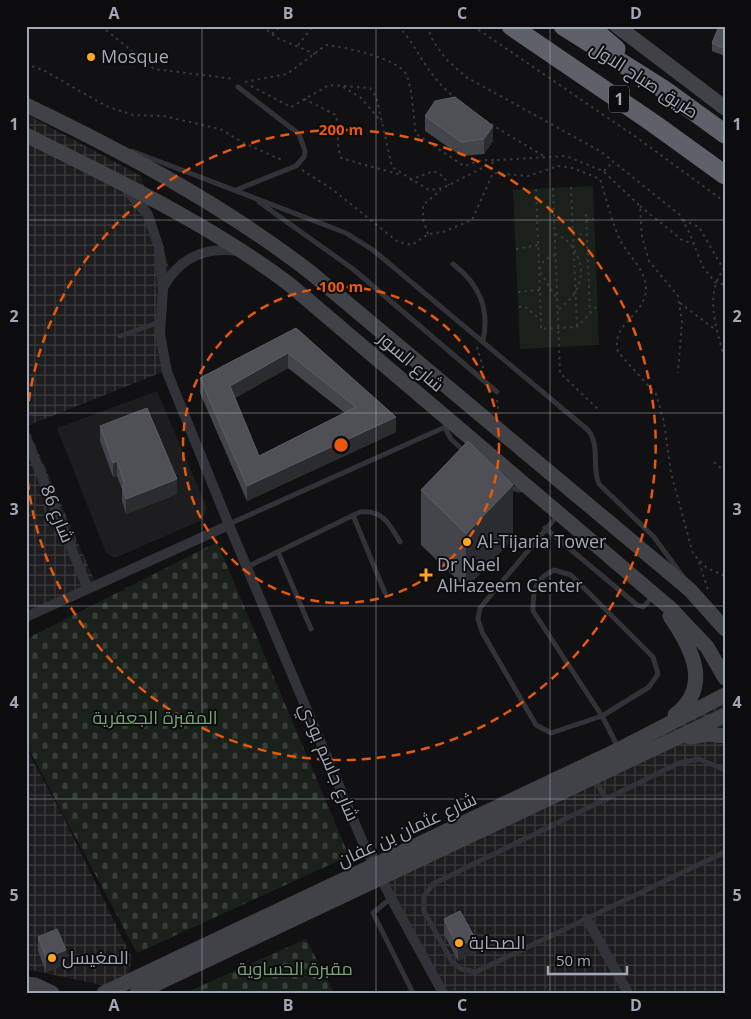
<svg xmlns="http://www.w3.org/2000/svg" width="751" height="1019" viewBox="0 0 751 1019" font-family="'Open Sans',Cairo,sans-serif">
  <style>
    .built { fill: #1d1d20 }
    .industrial { fill: url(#industrial-grid) }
    .cemetery { fill: url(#cemetery-stones) }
    .garden { fill: #19211a }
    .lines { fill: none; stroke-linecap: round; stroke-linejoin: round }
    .path { stroke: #383a3f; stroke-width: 2; stroke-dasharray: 2.5 4; stroke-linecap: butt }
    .lane { stroke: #323338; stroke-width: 5 }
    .street { stroke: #323338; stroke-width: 10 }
    .secondary { stroke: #404248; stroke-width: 15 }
    .highway { stroke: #5e616a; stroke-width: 19 }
    .wall { fill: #44454b; fill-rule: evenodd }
    .shaded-wall { fill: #2b2c30 }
    .building { fill: #4e5056; stroke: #5b5e65; fill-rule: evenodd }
    .grid { fill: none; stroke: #a1a8b5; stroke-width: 1; stroke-opacity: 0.55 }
    .ring { fill: none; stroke: #e8590c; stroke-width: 2.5; stroke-dasharray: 9 6 }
    .poi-dot { fill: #ffa61d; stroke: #0c0c0e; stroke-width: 2 }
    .labels { text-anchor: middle; stroke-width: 4; stroke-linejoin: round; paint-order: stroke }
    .shield { fill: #0c0c0e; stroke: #747983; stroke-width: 1 }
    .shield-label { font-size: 16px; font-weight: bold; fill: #a1a8b5 }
    .poi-label { font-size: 18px; fill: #a1a8b5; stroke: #0c0c0e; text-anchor: start }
    .street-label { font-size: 18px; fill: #a1a8b5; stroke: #0c0c0e }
    .park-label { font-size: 18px; fill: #76a276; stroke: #0c0c0e }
    .centre { fill: #e8590c; stroke: #0c0c0e; stroke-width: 2.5 }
    .ring-label { font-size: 15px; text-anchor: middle; font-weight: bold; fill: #e8590c; stroke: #0c0c0e; stroke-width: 4; stroke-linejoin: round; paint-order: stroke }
    .neatline { fill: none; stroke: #a1a8b5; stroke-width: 2 }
    .grid-label { font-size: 16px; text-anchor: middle; font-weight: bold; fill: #a1a8b5 }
  </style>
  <defs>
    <pattern id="industrial-grid" width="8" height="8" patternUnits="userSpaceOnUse" patternTransform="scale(1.25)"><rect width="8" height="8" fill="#1d1d20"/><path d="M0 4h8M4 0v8" fill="none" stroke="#3b3b3e"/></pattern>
    <pattern id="cemetery-stones" width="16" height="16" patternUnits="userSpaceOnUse" patternTransform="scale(1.25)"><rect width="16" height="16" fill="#19211a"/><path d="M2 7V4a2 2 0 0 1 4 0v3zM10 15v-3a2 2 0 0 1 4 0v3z" fill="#373e39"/></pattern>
  </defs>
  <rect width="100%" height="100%" fill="#111113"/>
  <!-- built -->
  <path class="built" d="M157,391l50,117 -5,12 -87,38 -9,-5 -49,-125z"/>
  <!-- industrial -->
  <path class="industrial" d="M26,114l115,62 29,95 -7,51 7,47 -143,57 69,158 -70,35z
    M725,703v290h-282l-62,-123z
    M26,748l39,72 67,138 -7,32 -99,-21z"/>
  <!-- cemetery -->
  <path class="cemetery" d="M217,542l132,314 -212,97 -111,-209v-105z
    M306,939l28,54h-149z"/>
  <!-- garden -->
  <path class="garden" d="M593,186l6,159 -79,4 -7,-159z"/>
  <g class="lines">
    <!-- path -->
    <path class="path" d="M101,26l53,43 81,10
      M262,26l15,12 38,16
      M398,26c16,16 24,37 38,53 27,32 74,56 109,78
      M427,26l6,15 13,18 20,18 134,74 80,64 10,19 13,33 12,15 10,3
      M473,26l163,111 89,65
      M272,34l9,-8
      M298,45l15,-19
      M26,64l19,7 61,35 27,9 31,1 56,13 24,14 40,18
      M245,82l42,-8 39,-29c18,2 74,13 81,31 6,17 6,40 9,58l48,32 18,-6h15
      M251,86l40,21 38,-22 41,3 6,8 16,71 37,23 14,-2 55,-28 68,-4 37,15 37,35 2,31 7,24 29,35 4,26 -4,51
      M343,87l17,10 22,25
      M304,99l32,16c3,15 0,29 5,43l60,17
      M302,170l30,19 66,53 14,3 16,-11 15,-2 29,-12 21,-47 35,3 30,-10 15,2 27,11c6,19 11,40 19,59 8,17 26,30 27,50 0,28 -36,35 -28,64l38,42 8,28 7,51 22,81 14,14 18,8
      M604,171l9,-9
      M410,180l23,-9 10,5 6,9
      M571,187l6,140
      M553,188l7,185 39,37
      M536,189l5,131
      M640,206l42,34 12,4
      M586,214l4,99
      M586,220l8,-1
      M683,220l16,7 26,45
      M428,234l-5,-15v-14l18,-15
      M555,234c9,3 13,7 18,14 15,23 8,45 -14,61
      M573,235l14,-1
      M516,249l22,-4
      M555,255l-11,5 -5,10 17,27
      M725,268c-22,25 -8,63 0,92
      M518,292l22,-2
      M680,303l36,27
      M519,307l5,-1 17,14v9l36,-2 21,-22
      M477,347l7,24
      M497,400l2,13
      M714,462l11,10
      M699,562l10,31"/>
    <!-- lane -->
    <path class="lane" d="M132,151l214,82 27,17 215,180c13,17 3,36 11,54l55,53 29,40
      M236,190l60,-24 8,-9 1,-6 -6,-17 -61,-47
      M259,202l94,67 144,123
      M453,264c26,20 37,44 30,77
      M120,336l40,-14
      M445,428l6,11 14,13
      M508,487l10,3 9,-1
      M353,515l32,78
      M557,516l-77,92 -2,11 4,13 54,93 15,8 51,-17 47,-29 9,-13 -5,-17 -82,-82 -17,-5c-20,10 -21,20 -21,41l69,105 16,31
      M229,524l223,-100
      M545,528l92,77 6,2 6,-6 3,-6
      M278,552l33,77
      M247,567l113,-55c23,-3 30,13 40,30
      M725,770l-26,-11 -20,4 -246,121 -9,12v15l28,51 9,7 15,3 249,-120
      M595,779l11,21
      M391,898l-18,15 40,80"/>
    <!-- street -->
    <path class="street" d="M126,189l22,26 11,33 4,41 -3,45 7,38 62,153 135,320 27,53 52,95
      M163,288c16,-30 42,-42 75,-37
      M26,438l62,151
      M26,617l203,-92
      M587,919l41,74"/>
    <!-- secondary -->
    <path class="secondary" d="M617,26l108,82
      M26,105c100,48 197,100 284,167l380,318 35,39
      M26,135c90,45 182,88 263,149l381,324 37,39 18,31
      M670,616c21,31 43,70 5,99
      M690,737l18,-3 17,2
      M26,984l9,1 17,8
      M104,993l516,-244 105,-54
      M137,993l588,-278"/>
    <!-- highway -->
    <path class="highway" d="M511,26l142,97 72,52
      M563,26l100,63 62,45
      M589,26l27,23"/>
  </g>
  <!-- wall -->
  <path class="wall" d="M725,26v30l-13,-5v-8z
    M425,116l68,25 -9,13 -23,2 -36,-25z
    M296,328l100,104 -149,69 -47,-108v-15zM288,368l57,45 -86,43 -24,-58z
    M100,426l77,68 -51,20 -4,-13v-12l-5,-13 -4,1 -13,-36z
    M421,490l92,49 -47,49 -45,-43z
    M444,919l31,33 -17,9 -14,-27z
    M38,937l28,27 -20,8 -8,-21z"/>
  <!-- shaded-wall -->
  <path class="shaded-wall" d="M493,126v15l-9,13v-15z
    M288,353v15l-58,33v-15z
    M396,417v15l-149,69v-15z
    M117,461v15l-4,1v-14z
    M177,479v15l-51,20v-15z
    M513,485v54l-47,49v-54z
    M475,938v14l-17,9v-14z
    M66,950v14l-20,8v-14z"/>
  <!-- building -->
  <path class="building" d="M719,26h6v23l-13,-6z
    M455,97l38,29 -9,13 -23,3 -36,-26 10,-15z
    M296,328l100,89 -149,69 -47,-108zM288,353l68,54 -97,49 -29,-70z
    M147,408l30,71 -51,20 -4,-13 3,-1 -8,-24 -4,2 -13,-37z
    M468,441l45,44 -47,49 -45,-44z
    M460,911l15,27 -17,9 -14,-28z
    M57,929l9,21 -20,8 -8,-21z"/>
  <!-- grid -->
  <path class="grid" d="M202,26v967M376,26v967M550,26v967M26,220h699M26,413h699M26,606h699M26,799h699"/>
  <!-- distance rings -->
  <g class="ring">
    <circle cx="341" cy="445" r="158"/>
    <path d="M26 431A315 315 0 1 1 26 459"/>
  </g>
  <!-- markers -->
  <g class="poi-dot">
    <circle cx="91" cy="57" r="5"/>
    <circle cx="467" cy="542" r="5"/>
    <path d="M423.5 567.5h5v5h5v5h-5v5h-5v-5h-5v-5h5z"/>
    <circle cx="459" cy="943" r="5"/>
    <circle cx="52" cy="958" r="5"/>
  </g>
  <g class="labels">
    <!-- shield labels -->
    <rect class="shield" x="609" y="85.5" width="20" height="27" rx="4"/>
    <g class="shield-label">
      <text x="619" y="105">1</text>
    </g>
    <!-- poi labels -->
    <g class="poi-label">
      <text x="101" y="63">Mosque</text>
      <text x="477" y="548">Al-Tijaria Tower</text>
      <text x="437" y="571">Dr Nael<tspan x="437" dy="21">AlHazeem Center</tspan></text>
      <text x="469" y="949">الصحابة</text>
      <text x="62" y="964">المغيسل</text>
    </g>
    <!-- street labels -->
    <g class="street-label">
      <text transform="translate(644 80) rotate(33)" y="6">طريق صباح الاول</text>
      <text transform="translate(411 362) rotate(41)" y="6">شارع السور</text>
      <text transform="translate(57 514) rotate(68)" y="6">شارع 86</text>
      <text transform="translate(329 762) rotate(67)" y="6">شارع جاسم بودي</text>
      <text transform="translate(407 830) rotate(-25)" y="6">شارع عثمان بن عفان</text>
    </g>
    <!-- park labels -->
    <g class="park-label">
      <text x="155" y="724">المقبرة الجعفرية</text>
      <text x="295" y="975">مقبرة الحساوية</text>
    </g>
  </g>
  <circle cx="341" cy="445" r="8" class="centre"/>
  <g class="ring-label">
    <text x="341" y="135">200 m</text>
    <text x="341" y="292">100 m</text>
  </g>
  <!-- border -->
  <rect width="751" height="1019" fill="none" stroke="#0c0c0e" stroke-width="55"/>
  <!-- scale -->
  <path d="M548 966v8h79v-8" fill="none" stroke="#a1a8b5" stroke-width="2.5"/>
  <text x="556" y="966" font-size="15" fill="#a1a8b5" stroke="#0c0c0e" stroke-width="4" paint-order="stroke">50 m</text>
  <rect x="28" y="28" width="696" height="964" class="neatline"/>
  <g class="grid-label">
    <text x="114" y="19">A</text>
    <text x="288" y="19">B</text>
    <text x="462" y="19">C</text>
    <text x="636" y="19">D</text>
    <text x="14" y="130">1</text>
    <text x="737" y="130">1</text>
    <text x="14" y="322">2</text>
    <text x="737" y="322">2</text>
    <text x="14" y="515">3</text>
    <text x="737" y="515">3</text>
    <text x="14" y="708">4</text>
    <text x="737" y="708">4</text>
    <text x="14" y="901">5</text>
    <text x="737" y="901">5</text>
    <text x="114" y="1011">A</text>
    <text x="288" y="1011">B</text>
    <text x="462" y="1011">C</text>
    <text x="636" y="1011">D</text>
  </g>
</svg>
